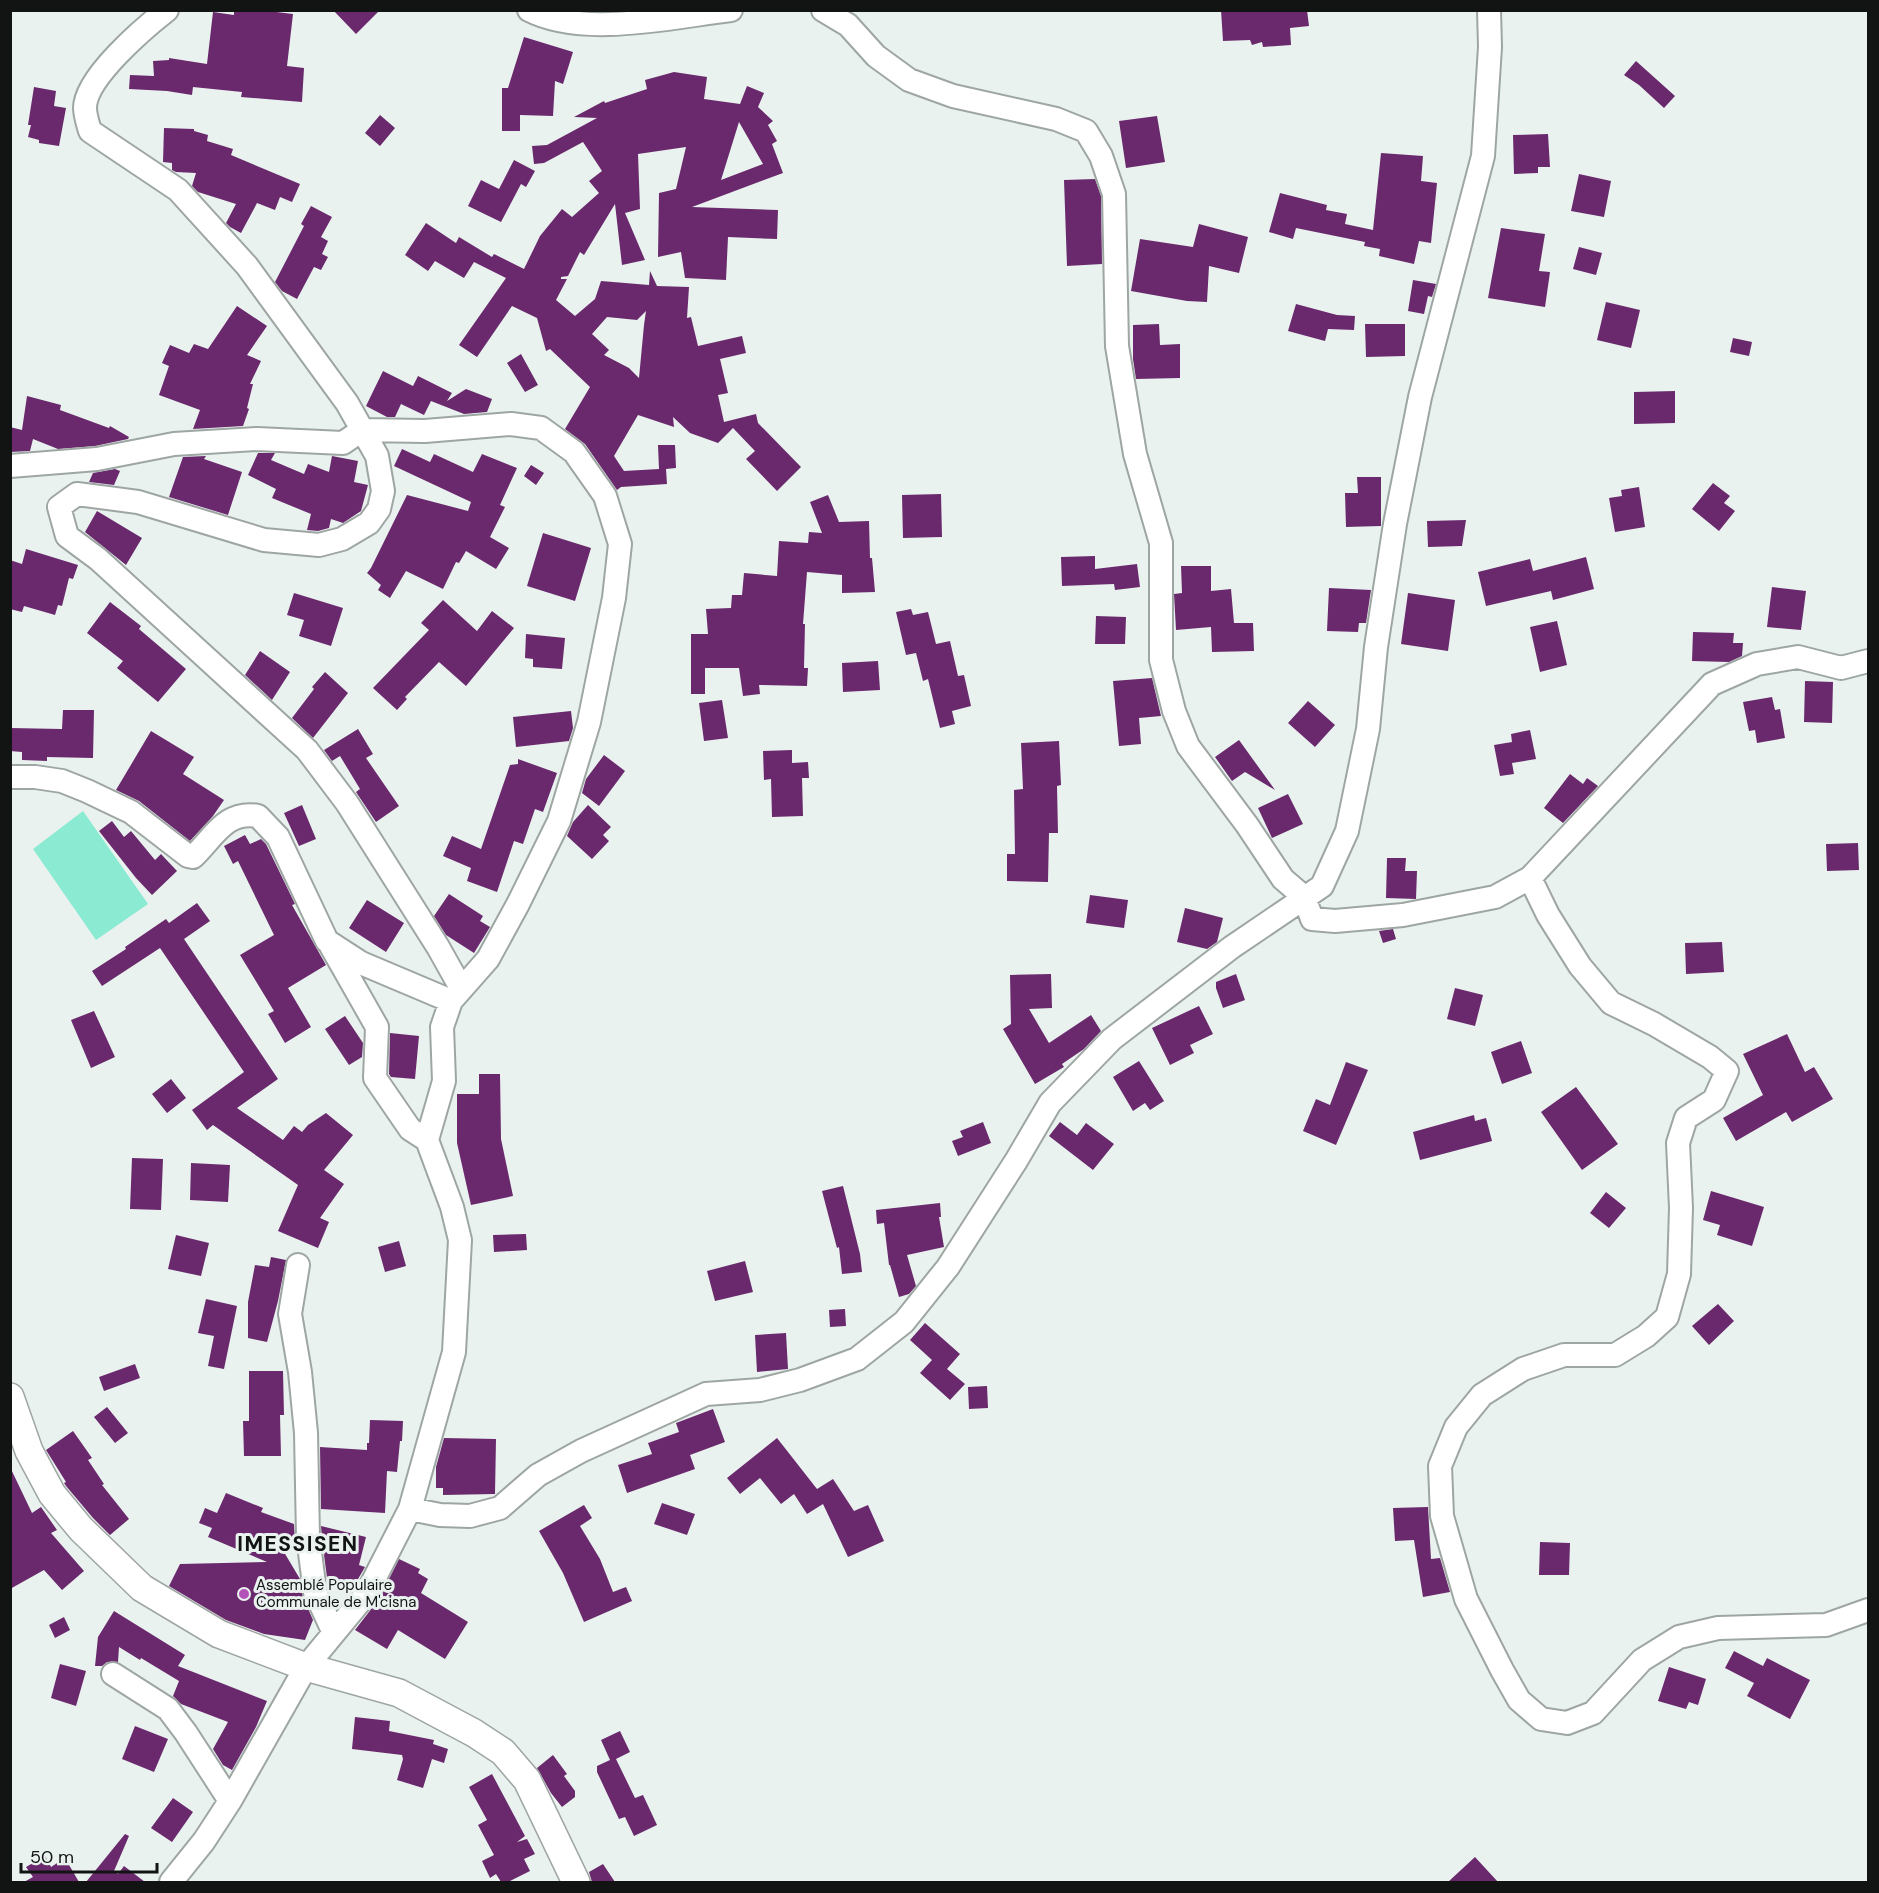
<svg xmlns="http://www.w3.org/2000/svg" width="1879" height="1893" viewBox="0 0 1879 1893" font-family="'DM Sans',sans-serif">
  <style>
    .green { fill: #8aead2 }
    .building { fill: #69296c; fill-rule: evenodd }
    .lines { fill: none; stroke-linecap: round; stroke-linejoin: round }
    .minor-casing { stroke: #9ea6a3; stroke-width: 26 }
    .tertiary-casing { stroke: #9ea6a3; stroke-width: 30 }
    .minor { stroke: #fff; stroke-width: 22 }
    .tertiary { stroke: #fff; stroke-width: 27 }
    .poi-dot { fill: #b351b9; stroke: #eaf2f0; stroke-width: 2 }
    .labels { text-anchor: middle; stroke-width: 6; stroke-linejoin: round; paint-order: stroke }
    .poi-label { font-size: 15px; fill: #111413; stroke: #eaf2f0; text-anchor: start }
    .district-label { font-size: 21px; font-weight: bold; letter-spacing: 1.5px; fill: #111413; stroke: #eaf2f0 }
  </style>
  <rect width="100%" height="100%" fill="#eaf2f0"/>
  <!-- green -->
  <path class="green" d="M83,811l65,93 -52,36 -63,-91z"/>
  <!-- building -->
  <path class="building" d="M234,10h26l33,4 -6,52 17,2 -2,34 -61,-5 1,-5 -49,-5 -1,8 -25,-4 -38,-2 1,-14 24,1 -1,-15 16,-1v-2l38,6 6,-52 21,3z
    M333,10h47l-24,24z
    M1221,10h86l2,16 -19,2 1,17 -28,2 -1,-5 -10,3 -2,-5 -27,1z
    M524,37l49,15 -10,32 -8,-3 -2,35 -33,-1v16h-18v-43h6z
    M1636,61l39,35 -11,12 -25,-23 -15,-10z
    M674,72l33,5 -3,22 36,5 7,-18 17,7 -6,14 15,14 -5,4 9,16 -5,3 11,29 -91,34 86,3 -1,29 -49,-2 -2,43 -41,-2 -4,-26 -23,5 1,-64 17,-4 10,-42 -48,7 2,55 -15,4 20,47 -23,5 -7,-61 -31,51 -4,-3 -12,24 -7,1v2h6l-11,21 19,16 20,-17 6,-18 48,4 1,-14 7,15 32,1 -2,31 4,-1 7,29 44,-10 4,17 -26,6 8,34 -10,2 6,27 32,-8 2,9 43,44 -24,24 -31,-32 9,-8 -22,-23 -15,15 -28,-10 -17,-16 1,10 -36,-12 -24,41 10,15 35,-2 -1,-24h17l1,23 -10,1 1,15 -46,3 -4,3 -32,-46 -20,-15 25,-42 -40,-38 -4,2 -9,-33 -25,-12 -35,51 -18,-12 47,-67 -32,-16 -10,16 -29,-17 -7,10 -23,-16 21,-32 30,20 3,-6 33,20 2,-3 30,15 16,-33 22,-27 10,8 27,-24 -10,-12 13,-10 -19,-29 -39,21 -10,1 -2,-18 15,-1 50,-27 -23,-1 30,-16 1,2 42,-14 -2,-9zM739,122l24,42 -42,16zM646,311l-2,14 -5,53 -10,-10 -25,-13 5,-5 -17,-16 15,-17 30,3z
    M34,87l22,4 -2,15 12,2 -7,38 -20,-3v-3l-11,-3 3,-12h-3z
    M380,115l15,13 -15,18 -15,-13z
    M1157,116l8,46 -39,6 -7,-47z
    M164,128l30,1v2l14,4 -1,6 26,8 -2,6 69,29 -8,18 -12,-5 -5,13 -18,-7 -16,30 -11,-6 -4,-4 10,-19 -38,-12 -6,-6 4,-13 -20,-1 -4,-2v-7l-9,-1z
    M1548,134l2,33h-12v6l-24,1 -1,-39z
    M1381,153l42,3 -2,25 16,2 -6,60 -12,-2 -5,23 -35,-8 1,-7 -16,-3 1,-4 -69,-14 -3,11 -24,-7 11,-39 47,12 -1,5 21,4 -2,10 28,6z
    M514,160l21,11 -9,16 -5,-3 -20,38 -33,-16 13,-26 18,9z
    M1579,174l32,7 -7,36 -33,-6z
    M1095,179l6,17 1,68 -35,2 -3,-86z
    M311,206l21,11 -11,20 7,4 -6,13 6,3 -7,13 -7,-3 -17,32 -15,-8 -7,-9 29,-56 -3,-2z
    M1199,224l49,13 -9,36 -30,-7 -2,36 -20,-1 -56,-10 9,-52 53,8z
    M1501,228l44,6 -6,37 11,1 -5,35 -57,-9z
    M1579,247l23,6 -6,22 -23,-6z
    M1413,280l23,4 -4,13 -4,-1 -4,18 -16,-3z
    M1606,302l34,8 -9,38 -34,-8z
    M1296,304l41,11 18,1 -1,14 -26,-1 -3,12 -37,-10z
    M237,306l30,20 -20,29 14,6 -11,23h3l-6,24 2,1 -6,17 -50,3 7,-19 -41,-15 10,-29 -7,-3 8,-18 19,8 5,-9 14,5z
    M1159,324l1,21 20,-1v34l-44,1 -3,-20v-34z
    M1365,324h40v32l-39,1z
    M1733,338l19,4 -3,14 -19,-4z
    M521,354l17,31 -13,7 -18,-29z
    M383,371l30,15 5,-10 34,17 -5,8 19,-12 26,10 -5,13 -23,2 -33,-13 -7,14 -23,-11 -6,13h-8l-21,-11z
    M1675,391v32l-41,1v-32z
    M27,396l34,9 -1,5 49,18 1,-2 19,11 -1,2 -33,7 -37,3 -25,-10 -3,12 -20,1v-25l12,3z
    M402,449l28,13 4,-8 39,18 9,-18 35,14 -17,37 5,2 -15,30 19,11 -13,21 -30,-18 -7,12 -3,-1 -13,27 -37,-18 -16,27 -12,-8 3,-5 -14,-12 4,-5 36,-73 61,16 3,-9 -77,-36z
    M258,453h17l-4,7 33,14 4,-10 21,8 3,-16 26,5 -4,21 14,3 -7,26 -18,12 -12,-4 -2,9 -11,3 -11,-1 4,-16 -39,-16 4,-9 -28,-14z
    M206,456l-2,3 38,13 -14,43 -59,-18 14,-40z
    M531,465l13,8 -8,12 -12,-9z
    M115,469l5,2 -6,14 -25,-3 4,-9z
    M1357,477h24v49l-35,1 -1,-34h13z
    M1713,483l17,13 -6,7 11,8 -16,20 -27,-22z
    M1639,487l6,40 -30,5 -6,-34 13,-2 -1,-6z
    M941,494l1,43 -39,1 -1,-43z
    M828,495l11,27 30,-1 1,37h2l3,34 -33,1v-18l-35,-3 -4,52h2l-1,44h4l-1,18 -48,-1 1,9 -17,2 -4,-28h-34v26h-14v-60h17l-2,-25 25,-1 1,-13h10l2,-22 33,3 2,-35 29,2 1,-11 13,1 -12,-31z
    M97,511l45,27 -16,27 -41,-33z
    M1466,520l-4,26 -34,1 -1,-26z
    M543,533l48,15 -16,53 -48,-15z
    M26,549l52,16 -5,14 -4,-1 -7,28 -4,-1 -3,10 -31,-9 -2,6 -12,-3v-49l12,4z
    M1095,556v13l42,-5 3,23 -25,3 -1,-6 -52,2 -1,-29z
    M1586,557l8,32 -41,11 -2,-9 -65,15 -8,-34 52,-13 3,12z
    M1181,566h30v25l20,-2 3,34h19l1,28 -42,1 -1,-25 -35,3 -2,-36 8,-1z
    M1772,587l34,4 -5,39 -34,-3z
    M1329,588l42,2 -5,33h-7l-1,9 -31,-1z
    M294,593l49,15 -12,38 -32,-10 5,-16 -17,-5z
    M1408,593l47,7 -7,51 -47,-7z
    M443,600l34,31 15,-20 22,17 -48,58 -27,-24 -34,35 2,2 -10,11 -24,-22 56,-58 -8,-7z
    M110,602l31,24 -2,3 47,40 -28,33 -41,-34 6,-7 -36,-28z
    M911,609l2,6 15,-3 8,32 14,-3 8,35 6,-1 7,31 -19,5 3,13 -15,4 -12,-49 -5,2 -7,-28 -10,2 -10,-43z
    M1096,616l30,1 -1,27h-30z
    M1557,621l10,44 -27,7 -10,-45z
    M1693,632l41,1 -1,10h10l-1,13 -13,6 -37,-1z
    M526,634l39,4 -3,31 -29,-2v-8l-8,-1z
    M260,651l30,21 -18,28 -27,-25z
    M878,661l2,29 -37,2 -1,-29z
    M325,672l23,21 -35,45 -21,-20 22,-29 -2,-2z
    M1152,678l9,38 -22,2 2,26 -22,2 -6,-65z
    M1805,681l28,1 -1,41 -28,-1z
    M1772,697l3,13 5,-1 5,29 -28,5 -2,-13 -6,1 -6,-29z
    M722,700l6,38 -24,3 -5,-38z
    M1308,701l27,24 -20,22 -27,-24z
    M63,710h31l-1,48 -46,-1v4l-25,-1v-8l-12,-1v-23l52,1z
    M571,711l2,17 -4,13 -53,6 -3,-30z
    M358,729l15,25 -7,4 33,48 -23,16 -20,-30 4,-3 -20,-33 -8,5 -8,-11z
    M1530,730l6,29 -24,4 2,11 -14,2 -6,-31 18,-3 -1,-8z
    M151,731l43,26 -11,17 41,26 -11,16 -23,25 -51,-40 -23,-11z
    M1239,740l36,50 -30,-18 -13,9 -17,-24z
    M1059,741l2,44 -4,1 1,47h-9l-1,49 -41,-1v-27h8l-1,-64 9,-1 -2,-46z
    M792,750v13l16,-1 1,16h-7l1,38 -31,1 -1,-38 -7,1 -1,-29z
    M604,755l21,16 -26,35 -17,-13 4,-14z
    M518,759l39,14 -14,39 -8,-3 -12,35 -9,-3 -17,51 -30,-11 4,-13 -28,-12 9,-20 29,13 29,-84 8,-1z
    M1570,774l13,10 4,-6 11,8 -35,37 -19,-15z
    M1288,794l15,30 -31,14 -14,-30z
    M302,805l14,34 -17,7 -15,-33z
    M588,805l23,22 -8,8 6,6 -17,18 -25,-23 6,-14z
    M112,821l12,16 7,-6 24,29 6,-6 16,17 -25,24 -16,-17 -37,-47z
    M245,835l5,9 11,-5 5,5 29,60 -3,1 34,60 -38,23 23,39 -26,16 -17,-29 6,-3 -34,-56 34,-20 -36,-74 -5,3 -9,-18z
    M1858,843l1,27 -32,1 -1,-27z
    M1387,858h19l-1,13h12l-1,28 -30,-1z
    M449,894l34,22 -3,5 10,6 -16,26 -28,-18 -12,-19z
    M1090,895l38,5 -4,28 -38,-5z
    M367,900l37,23 -18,29 -37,-24z
    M197,903l13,18 -26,18 94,140 -41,29 46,32 11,-14 8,6 6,-7 18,-12 27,22 -29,35 20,14 -24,34 9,4 -11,26 -40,-17 20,-46 -85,-60 -6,5 -15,-20 52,-38 -84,-124 -58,38 -10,-15 34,-22 -1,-2 41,-28 3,4z
    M1185,908l38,10 -6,24 -10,7 -30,-7z
    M1393,929l3,10 -13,4 -4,-12z
    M1722,942l2,30 -38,2 -1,-31z
    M1051,974l1,34 -23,1 20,34 42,-28 10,16 -17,18 -22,15 2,3 -29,17 -32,-55 8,-5 -1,-49z
    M1236,974l9,26 -22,8 -7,-20v-6z
    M1455,988l28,7 -8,31 -28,-7z
    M1199,1006l14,28 -23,11 4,8 -24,12 -18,-37z
    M94,1011l21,46 -24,11 -20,-48z
    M345,1016l18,27 -1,14 -13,8 -24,-36z
    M390,1033l29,3 -4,43 -24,-2 -2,-3z
    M1787,1034l18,38 9,-5 19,32 -41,23 -6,-10 -50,29 -13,-23 40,-23 -20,-41z
    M1521,1041l11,32 -30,11 -11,-32z
    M1139,1061l25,40 -14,9 -5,-7 -12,8 -20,-34z
    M1346,1062l22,8 -32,75 -33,-14 13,-32 14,6z
    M479,1074h21l1,65 12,57 -42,9 -14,-62v-49h22z
    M171,1079l15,19 -19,15 -15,-19z
    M1576,1087l42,57 -36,26 -41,-58z
    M1474,1115l1,6 11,-3 6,23 -72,19 -7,-28z
    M983,1122l8,21 -33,13 -6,-15 11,-4 -3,-6z
    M1060,1122l17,13 9,-12 28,21 -21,26 -44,-34z
    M132,1158l31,1 -2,51 -31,-1z
    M191,1163l39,2 -2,37 -38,-2z
    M843,1186l17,68 2,18 -20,2 -3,-27 -2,1 -15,-57z
    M1711,1191l53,16 -12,39 -35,-11 3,-10 -17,-5z
    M1606,1192l20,16 -17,20 -19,-15z
    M940,1203l1,14h-2l5,30 -37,8 9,31 -7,8 -10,3 -9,-32h-1l-5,-42 -7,1 -1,-14z
    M526,1234l1,16 -33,2 -1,-17z
    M176,1235l33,8 -8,33 -33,-7z
    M399,1241l7,25 -21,6 -7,-25z
    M271,1257l15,3 -8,41 -11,41 -19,-4v-36l7,-37 14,2z
    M745,1261l8,31 -38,9 -8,-30z
    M206,1299l31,7 -13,63 -16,-3 6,-30 -16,-3z
    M1718,1304l16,17 -25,24 -17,-19z
    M845,1309l1,17 -16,1 -1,-17z
    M925,1323l35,31 -13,15 18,15 -15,16 -30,-27 12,-13 -22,-20z
    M786,1333l2,36 -31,3 -2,-37z
    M135,1364l5,14 -36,13 -5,-14z
    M249,1371h34l1,44h-4l1,41h-37l-1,-35h6z
    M987,1386l1,22 -19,1 -1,-22z
    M107,1407l21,26 -13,10 -21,-26z
    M713,1409l12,33 -35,13 5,14 -68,24 -9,-28 34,-11 -4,-11 31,-11 -3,-9z
    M370,1420l33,1 -1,20h-2l-3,31 -10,-1 -2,42 -64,-4 -1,-62 47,3v-7h2z
    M73,1431l19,27 -4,2 16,24 -2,1 27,34 -19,16 -17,-17 -27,-32 -2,-3 2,-1 -20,-32z
    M444,1438l52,1 -1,55 -52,1v-7h-7v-21z
    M777,1438l40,51 16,-10 21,32 14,-6 16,36 -36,16 -25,-53 -16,10 -13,-20 -13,10 -21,-26 -20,16 -13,-16z
    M10,1467l22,46 9,-6 16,23 -6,3 33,38 -22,19 -18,-20 -34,19z
    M226,1493l37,15 -2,4 33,12 1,18 -20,-5 25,42 3,18 10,23 -8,20 -41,-6 -38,-14 -57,-34 11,-22 87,-2 -59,-25 4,-9 -13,-5 6,-15 12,5z
    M662,1503l33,11 -8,21 -33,-11z
    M584,1505l8,13 -12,8 20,33 13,33 13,-5 6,14 -48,21 -21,-49 -24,-42z
    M1428,1507l3,52 9,-1 10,34 -27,5 -9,-57 -19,1 -2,-33z
    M321,1526l45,11 -7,28 6,2 -15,26 -22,-8 -4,-30 2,-5 -3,-1z
    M1540,1542l30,1 -1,32h-30z
    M399,1559l21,10 -2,4 10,6 -7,14 47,29 -23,37 -47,-29 -11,19 -32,-19 24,-31z
    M114,1611l71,44 -7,11 89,35 -11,26 -24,43 -9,-5 -10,-16 15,-27 -47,-18 -8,-8 6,-15 -38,-23 -1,2 -21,-13 -1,15h-11l-5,4h-7l3,-29z
    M64,1617l6,13 -15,8 -6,-13z
    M1734,1651l29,15 4,-8 43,22 -20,39 -43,-23 7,-13 -29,-15z
    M60,1664l26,7 -10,35 -25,-8z
    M1669,1667l37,12 -8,26 -9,-3 -3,7 -28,-8z
    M355,1717l35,4 -1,10 45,9 -1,4 15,5 -4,14 -12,-4 -9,29 -26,-8 6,-21 -1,-4 -50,-6z
    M135,1726l33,13 -14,33 -32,-13z
    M620,1731l10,21 -14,7 19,39 8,-3 14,30 -23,11 -9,-19 -6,2 -22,-47v-6l13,-6 -9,-20z
    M553,1755l14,19 -3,2 11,15v6l-13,10 -11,-14 -14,-25z
    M492,1774l33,62 -8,6 10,-3 8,15 -11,5 6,12 -22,11h-7l-5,-8 -6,4 -8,-17 12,-6 -16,-30 9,-5 -18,-33z
    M173,1798l20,14 -21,30 -21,-14z
    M125,1834l4,2 -15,35 4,3 6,-8 21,16h-59z
    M45,1856l6,11 14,-9 14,24h-55l9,-5 -7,-10z
    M1475,1857l23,25h-50z
    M603,1864l12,18h-23l-3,-10z"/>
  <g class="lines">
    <defs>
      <path id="minor" d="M167,10c-23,18 -82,68 -82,98 0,7 3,16 5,23l88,59 69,76 100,137 30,53 6,35 -4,18 -10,14 -27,16 -23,6 -55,-5 -126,-38 -61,-8 -18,13 8,29 31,23 209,191 40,53 91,144 23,41
        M529,10c54,28 143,7 202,0
        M823,10l25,15 28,31 33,24 44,16 103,23 30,12 15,25 13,38 3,152 18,108 26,89v117l13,51 14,35 59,79 36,54 21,18 8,22 23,2 68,-6 92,-18 35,-19 182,-194 45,-20 41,-7 43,11 27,-7
        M10,466l87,-7 77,-15 83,-5 86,4 19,-13 63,1 86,-7 30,4 33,24 31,44 15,48 -6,54 -25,124 -30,99 -41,83 -30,55 -37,42 -9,26 2,54 -17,59 25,67 8,33 -6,112 -44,157 -43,84 -61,74 -76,134 -26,40 -33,41
        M10,777h25l27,4 25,10 44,21 57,44 5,1c21,-20 33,-47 65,-41l20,21 49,104 34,22 90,38
        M1530,878l18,37 32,51 31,37 43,21 56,33 17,14 -13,29 -28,18 -8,25 3,65 -2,66 -12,43 -21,19 -31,19h-51l-41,14 -41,26 -26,32 -16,39 2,50 24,83 36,71 17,30 22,19 26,4 26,-10 49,-53 37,-23 39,-9 108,-3 42,-15
        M331,946l46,81 -2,51 35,51 17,11
        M298,1265l-8,49 10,58 6,61 2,104 7,55 19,41
        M410,1509l30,6 30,1 30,-8 38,-33 43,-24 125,-57 54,-4 40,-10 57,-21 47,-37 44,-55 68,-106 34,-58 62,-64 120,-92 90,-61 25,-55 21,-102 8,-82 19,-123 25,-127 63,-241 7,-109 -1,-37
        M113,1674l55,35 18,24 44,68"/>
      <path id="tertiary" d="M10,1397l19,54 23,43 29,35 61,59 77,46 87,33 93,26 75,40 29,19 24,28 49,102"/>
    </defs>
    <!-- minor casing -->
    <use href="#minor" class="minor-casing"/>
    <!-- tertiary casing -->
    <use href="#tertiary" class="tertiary-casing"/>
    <!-- minor -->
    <use href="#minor" class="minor"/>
    <!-- tertiary -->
    <use href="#tertiary" class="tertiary"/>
  </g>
  <!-- markers -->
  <circle class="poi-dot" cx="244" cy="1594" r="6"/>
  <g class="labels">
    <!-- poi labels -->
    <g class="poi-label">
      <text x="256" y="1590">Assemblé Populaire<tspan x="256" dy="17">Communale de M'cisna</tspan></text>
    </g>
    <!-- district labels -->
    <g class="district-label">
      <text x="298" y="1551">IMESSISEN</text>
    </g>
  </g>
  <!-- border -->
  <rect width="1879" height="1893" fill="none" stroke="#111413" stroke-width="24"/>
  <!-- scale -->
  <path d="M21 1863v9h136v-9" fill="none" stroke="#111413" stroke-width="3"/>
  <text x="30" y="1863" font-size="18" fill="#111413" stroke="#eaf2f0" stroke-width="4.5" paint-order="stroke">50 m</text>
</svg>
